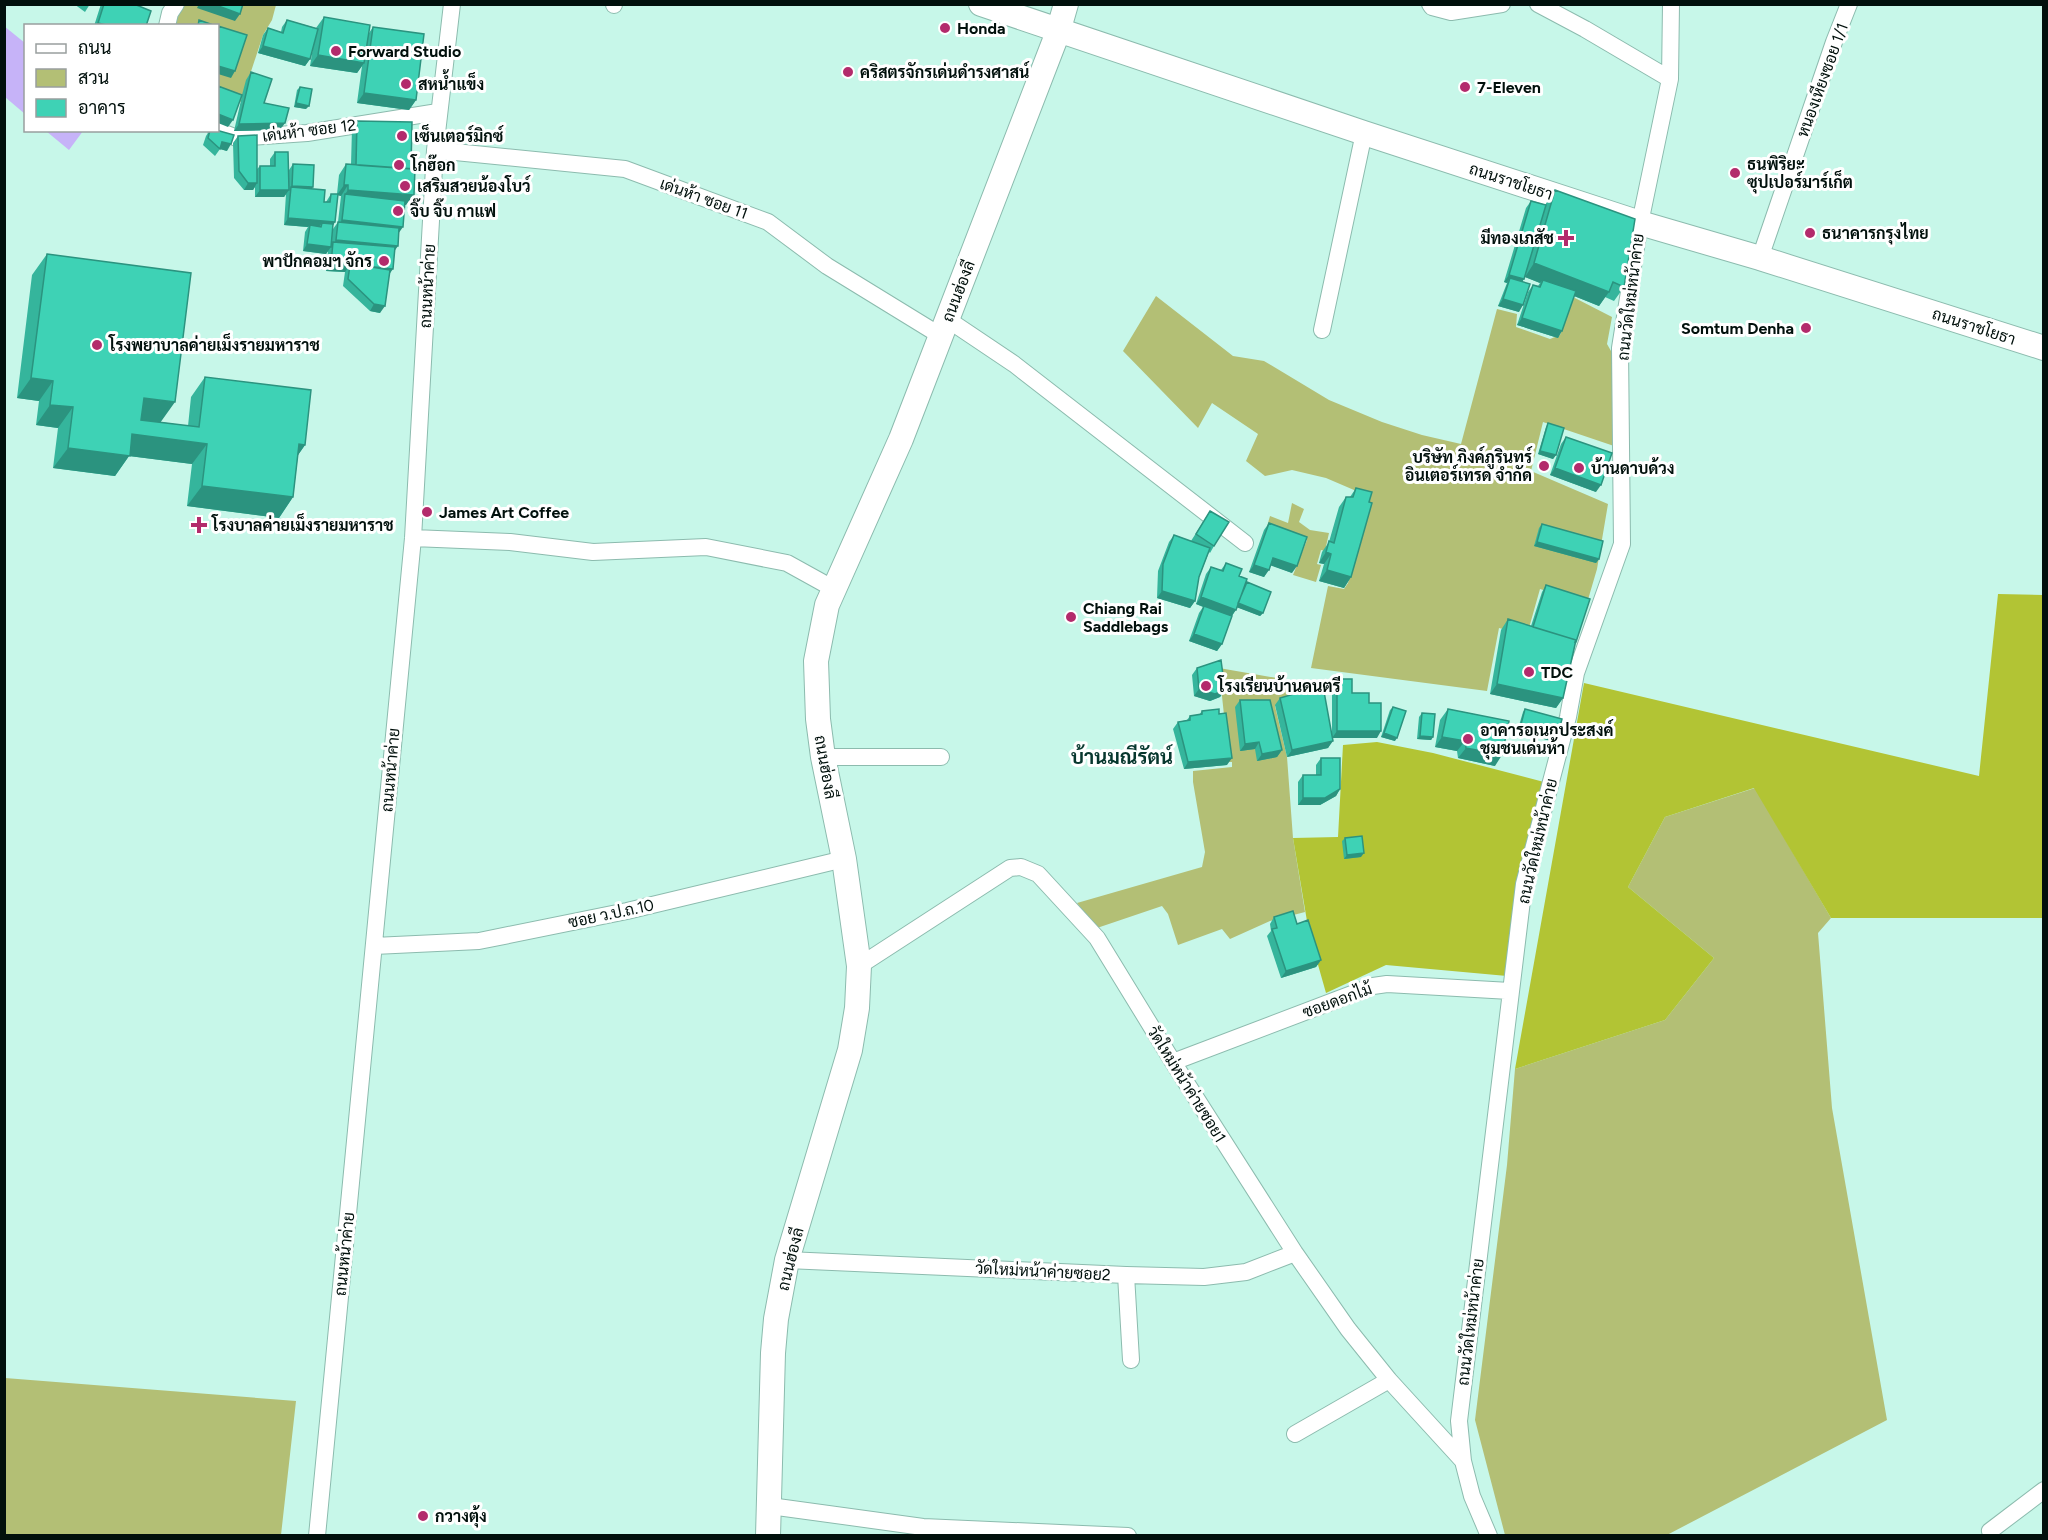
<svg xmlns="http://www.w3.org/2000/svg" width="2048" height="1540" viewBox="0 0 2048 1540" font-family="Figtree,Sarabun,sans-serif">
  <style>
    .green { fill: #b3bf75 }
    .forest { fill: #b2c434 }
    .water { fill: #c6b3f8 }
    .lines { fill: none; stroke-linecap: round; stroke-linejoin: round }
    .street-casing { stroke: #8cbbae; stroke-width: 18 }
    .secondary-casing { stroke: #8cbbae; stroke-width: 26 }
    .street { stroke: #fff; stroke-width: 16 }
    .secondary { stroke: #fff; stroke-width: 24 }
    .wall { fill: #35b59c; fill-rule: evenodd }
    .shaded-wall { fill: #2b937f }
    .building { fill: #3ed2b5; stroke: #2b937f; stroke-width: 1.5 }
    .poi-dot { fill: #b32b6c; stroke: #fff; stroke-width: 2 }
    .labels { text-anchor: middle; stroke-width: 6; stroke-linejoin: round; paint-order: stroke }
    .poi-label { font-size: 16px; font-weight: bold; fill: #01100c; stroke: #fff; text-anchor: start }
    .street-label { font-size: 16px; fill: #01100c; stroke: #fff }
    .quarter-label { font-size: 20px; font-weight: bold; fill: #07372e; stroke: #fff }
  </style>
  <rect width="100%" height="100%" fill="#c7f7e9"/>
  <!-- green -->
  <path class="green" d="M183,5h93l-4,15 -9,15 -22,67 -23,-14v-62h-44z
    M1156,296l77,60 31,5 65,39 53,22 40,13 39,9 36,-135 20,5 -1,13 34,12 10,-4 13,-38 39,20 -5,27 8,14 -1,88 -71,-24 -12,49 77,33 -11,65 -10,34 -47,-14 -13,46 -28,-7 -12,63 -176,-23 17,-82 16,3 4,-6 20,-80 -7,-10 -35,-15 -34,-8 -27,6 -19,-15 12,-27 -46,-31 -14,25 -75,-77z
    M1292,503l12,6 -5,13 11,8 19,3 -4,18 -4,-1 -4,14 4,1 -5,17 -23,-7 14,-35 -41,-10 4,-14 18,7z
    M1219,668l75,13 -5,12v8l-14,5 12,51 6,81 12,74 -35,9 -40,18 -8,-10 -44,16 -10,-31 -6,-8 -65,22 -20,-25 125,-36 3,-15 -12,-70v-11l39,-4v-5h-3z
    M1755,788l76,130 -13,15 14,175 55,312 -222,116 -160,-1 -30,-115 32,-255 8,-96 150,-49 49,-62 -86,-71 37,-70z
    M5,1378l291,23 -15,134h-276z"/>
  <!-- forest -->
  <path class="forest" d="M1998,594l45,1v323h-212l-77,-130 -89,29 -37,70 86,71 -49,62 -150,49 69,-386 395,93z
    M1377,742l56,11 111,29 -37,194 -121,-11 -60,28 -17,-60 -16,-95 45,-1 5,-92z"/>
  <!-- water -->
  <path class="water" d="M4,26l21,17v71l-20,-17z
    M46,131h37l-14,19z"/>
  <g class="lines">
    <defs>
      <path id="street" d="M1430,4l2,3 19,5 51,-8
        M1538,4l47,25 85,50
        M614,5v-1
        M167,26l3,-13 6,-9
        M216,130l21,8 70,-5 131,-21
        M435,150l190,19 143,53 59,44 114,70
        M1760,258l74,-216 15,-38
        M947,319l67,45 231,179
        M1322,330l42,-197
        M413,538l97,4 83,10 113,-5 81,16 47,26
        M823,757h118
        M374,946l105,-5 148,-30 217,-52
        M859,966l151,-98 11,-1 17,7 59,64 76,124 122,191 53,76 41,51 74,81
        M1173,1062l200,-76 14,-2 123,7
        M787,1260l339,15 78,2 42,-5 49,-19
        M1126,1275l5,85
        M1295,1434l94,-54
        M770,1506l153,21 205,9
        M317,1536l96,-998 22,-388 17,-146
        M1489,1536l-17,-40 -9,-35 -4,-40 65,-537 44,-167 8,-44 46,-129 -2,-196 20,-125 30,-144 1,-75
        M1992,1536l-2,-5 54,-41"/>
      <path id="secondary" d="M981,4l383,129 276,90 120,35 284,90
        M768,1536l5,-183 3,-34 11,-59 63,-210 7,-42 2,-42 -15,-107 -21,-102 -5,-38 -2,-58 11,-56 74,-166 157,-407 8,-28"/>
    </defs>
    <!-- street casing -->
    <use href="#street" class="street-casing"/>
    <!-- secondary casing -->
    <use href="#secondary" class="secondary-casing"/>
    <!-- street -->
    <use href="#street" class="street"/>
    <!-- secondary -->
    <use href="#secondary" class="secondary"/>
  </g>
  <!-- wall -->
  <path class="wall" d="M74,4h16l-5,8z
    M101,4h33l12,22h-52z
    M324,17l45,16 4,-6 43,73 -7,10 -52,-7 5,-37 -5,7 -47,-7 3,-19 -3,12 -5,7 -47,-13 5,-18 5,-7 13,4 1,-5 5,-7 29,8z
    M251,72l13,31 16,27 -46,1 8,-35 -14,31 14,-32 4,-15z
    M300,87l6,22 -12,-2 3,-17z
    M357,121l49,84h-1l-25,108 -10,-2 -27,-25 2,-14 -19,-1 2,-20 -2,3 -23,-3 2,-19 3,-5 -24,-2 2,-31 -2,3h-29v-10l-2,3h-9l-10,-12 -1,-35 5,-7 19,33 3,-3h10v-7l5,-7 14,18 4,-6 19,25 12,13h2l5,-8h6l2,-19 7,-11 5,1 1,-37zM338,195l3,1 -3,26 -5,7v-4l2,-3z
    M210,130h6l11,21 -7,-2 -5,7 -12,-11 3,-9z
    M1555,190l69,97 -10,14 -9,-4 -6,9 -25,-10 -16,42 -41,-13 11,-33 5,-7 5,1 2,-3 -15,-6 -3,5 -3,30 -21,-6 9,-23 -3,-1 22,-74 5,-7 14,4z
    M47,254l114,168 27,4 3,-29 14,-20 100,68 -7,10 -5,42 -14,21 -92,-12 5,-42 -63,-8 -14,20 -62,-8 5,-40 -22,-3 3,-24 -22,-3 15,-123z
    M1548,423l8,32 -3,4 -15,-5 8,-27z
    M1566,437l30,55 -46,-17 11,-31z
    M1356,488l13,14 -18,75 -7,11 -25,-7 5,-17 -5,-1 3,-11 7,-10 10,-35 7,-10h4z
    M1210,511l4,35 -4,7 -1,-1 -10,25 -4,24 -5,7 -33,-10 1,-27 11,-29 5,-7 17,6z
    M1269,523l23,50 -21,-8 -7,12 -15,-5 15,-42z
    M1542,524l57,35 -3,4 -62,-17 5,-18z
    M1226,563l19,21 18,29 -3,3 -23,-9 -5,9 -10,28 -5,7 -28,-10 10,-28 4,-6 -7,-3 10,-30 5,-7 10,3z
    M1546,585l29,60 -12,53 -7,10 -66,-14 11,-64 7,-11 23,7 11,-34z
    M1197,668l28,22 -5,7 -10,4 -16,-5 -2,-21z
    M1337,679l15,14 17,10 8,35h-44l-5,10 -41,9 -12,-52 5,-7 9,-2v-3l5,-7 38,49v-49z
    M1240,700l42,50 -5,7 -20,4 -2,-12 -15,2 -5,-44z
    M1393,707l2,34 -14,-4 9,-27z
    M1448,709l47,57 -37,-8 -1,-7 -22,-4 5,-27z
    M1525,709l32,29 -2,4 -38,-10 6,-20z
    M1202,711l25,54 -43,4 -11,-40 5,-7 9,-2 3,-4 9,-1z
    M1422,713l11,24 -2,3 -14,-1 2,-22z
    M1321,758l19,31 -4,7 -16,9h-22v-23l5,-7h13v-10z
    M1345,838l16,19 -17,2 -2,-18z
    M1274,917l47,43 -5,7 -35,11 -14,-42 4,-5 -1,-7z"/>
  <!-- shaded-wall -->
  <path class="shaded-wall" d="M199,4h14l27,10 -5,7 -38,-13z
    M263,46l47,13 -5,7 -47,-13z
    M318,55l46,8 -7,10 -47,-7z
    M218,66l17,5 -4,7 -13,-4z
    M364,93l52,7 -7,10 -52,-7z
    M296,103l13,3 -3,3 -12,-2z
    M218,114l15,6 -5,7 -10,-4z
    M285,123l-5,7 -46,1 5,-7z
    M222,142l9,2 -4,7 -7,-2z
    M248,183h9l-4,7h-9z
    M344,185h4l-7,11 -4,-1z
    M292,186l21,1 -5,7 -17,-7 -2,3z
    M260,190h29l-5,7h-29z
    M348,190l66,5 -8,10 -62,-4 1,-7 -5,7z
    M288,218l47,4 -4,7 -10,-2 1,-4 -4,5 -8,-3 -2,2 -24,-2z
    M342,220l61,7 -5,7 -61,-7z
    M336,240l62,6 -5,7 -60,-8z
    M307,244l24,3 -5,7 -23,-3z
    M1534,263l75,29 -10,14 -57,-23 1,-3 -3,3 -15,-6z
    M331,264l19,1 -5,7 -19,-1z
    M365,266l28,3 -5,7z
    M1509,275l15,4 -5,7 -9,-8 -3,5 -3,-1z
    M1503,299l20,6 -4,7 -21,-6z
    M374,304l11,2 -5,7 -10,-2z
    M1522,318l40,13 -4,7 -41,-13z
    M31,378l22,3 -14,20 -22,-3z
    M144,398l31,4 -15,21 -31,-4z
    M50,405l23,2 -15,21 -22,-3z
    M132,434l75,10 -15,20 -63,-8 -14,20 -62,-8 15,-20z
    M299,444l6,1 -14,20z
    M1540,451l16,4 -3,4 -15,-5z
    M1555,468l46,17 -5,7 -46,-17z
    M202,486l91,11 -14,21 -92,-12z
    M1537,542l62,17 -3,4 -62,-17z
    M1326,552l5,2 -7,10 -5,-1z
    M1273,558l24,8 -5,7 -23,-8z
    M1254,565l15,5 -5,7 -15,-5z
    M1327,570l24,7 -7,11 -25,-7z
    M1162,591l33,10 -5,7 -33,-10z
    M1201,597l35,13 -5,7 -35,-13z
    M1238,603l25,10 -3,3 -24,-9z
    M1194,634l28,10 -5,7 -28,-10z
    M1497,684l66,14 -7,10 -66,-14z
    M1199,689l26,1 -5,7 -10,4 -16,-5z
    M1520,728l37,10 -2,4 -38,-10z
    M1337,731h44l-4,7h-45z
    M1384,733l13,5 -2,3 -14,-4z
    M1420,736l13,1 -2,3 -14,-1z
    M1442,737l23,4 -8,10 -22,-4z
    M1333,741l-5,7 -41,9 5,-7z
    M1259,742l-4,7 -15,2 5,-7z
    M1466,748l36,7 -7,11 -37,-8z
    M1282,750l-5,7 -20,4 5,-7z
    M1232,758l-5,7 -43,4 4,-7z
    M1340,789l-4,7 -16,9h-22l5,-7z
    M1364,853l-3,4 -17,2 3,-4z
    M1321,960l-5,7 -35,11 5,-7z"/>
  <!-- building -->
  <path class="building" d="M104,4h30l17,7 -5,15h-36l-12,-3z
    M213,4h30l-3,10z
    M324,17l46,8 -6,38 -46,-8z
    M199,20l17,6h-18z
    M287,20l31,9 -8,30 -47,-13 5,-18 15,5z
    M218,26l29,9 -12,36 -17,-5z
    M373,27l51,7 -8,66 -52,-7z
    M251,72l21,7 -8,24 25,5 -4,15 -46,1z
    M218,86l24,9 -9,25 -15,-6z
    M300,87l12,2 -3,17 -13,-3z
    M357,121l55,1 -1,47 -55,-4z
    M210,130h6l18,5 -3,9 -9,-2 -2,7 -12,-11z
    M257,135v48h-9l-9,-12 -1,-35z
    M275,152h13l1,38h-29v-24h15z
    M293,164l21,1 -1,22 -21,-1z
    M346,164l69,5 -1,26 -66,-5v-5h-4z
    M291,187l34,3 -1,12h6l1,-8h7l-3,28 -47,-4z
    M1555,190l80,29 -11,68 -11,-5 -4,10 -75,-29z
    M345,194l60,7 -2,26 -61,-7z
    M1531,201l15,4 -22,74 -15,-4z
    M338,222l61,6 -1,18 -62,-6z
    M322,223l11,1 -2,23 -24,-3 3,-19 11,2z
    M333,242l62,5 -2,22 -28,-3 25,4 -5,36 -11,-2 -26,-25 2,-14 -19,-1z
    M47,254l144,19 -16,129 -31,-4 -3,22 58,7 6,-50 106,13 -6,55 -6,-1 -6,53 -91,-11 5,-42 -75,-10 -2,22 -62,-8 5,-41 -23,-2 3,-24 -22,-3z
    M1510,278l20,6 -7,21 -20,-6z
    M1543,280l33,11 -14,40 -40,-13 11,-33 7,2z
    M1548,423l16,5 -8,27 -16,-4z
    M1566,437l46,16 -11,32 -46,-17z
    M1356,488l16,4 -3,10 3,1 -21,74 -24,-7 4,-16 -5,-2 3,-11 5,2 12,-46h7z
    M1210,511l19,11 -15,24 -18,-12z
    M1269,523l38,14 -10,29 -24,-8 -4,12 -15,-5z
    M1542,524l61,17 -4,18 -62,-17z
    M1174,535l36,13 -11,29 -4,24 -33,-10 1,-27z
    M1226,563l16,6 -3,7 8,3 -11,31 -35,-13 10,-30 12,4z
    M1247,582l24,10 -8,21 -25,-10z
    M1546,585l44,14 -14,43h-1l1,-2 -43,-13z
    M1204,606l28,10 -10,28 -28,-10z
    M1508,619l68,21 -13,58 -66,-14z
    M1221,660l4,30 -10,4 -16,-5 -2,-21z
    M1337,679h15v14h17v10h12v28h-44z
    M1294,686h29l10,55 -41,9 -12,-52 14,-4z
    M1240,700h30l12,50 -20,4 -3,-12 -14,2z
    M1393,707l13,4 -9,27 -13,-5z
    M1219,709v5l7,-1 6,45 -44,4 -10,-40 12,-2v-4l12,-2v-3z
    M1448,709l61,12 -7,34 -36,-7 -1,-7 -23,-4z
    M1525,709l37,10 -5,19 -37,-10z
    M1422,713l13,1 -2,23 -13,-1z
    M1321,758h19v31l-15,9h-22v-23h18z
    M1362,836l2,17 -17,2 -2,-17z
    M1293,911l4,13 11,-4 13,40 -35,11 -14,-42 5,-1 -3,-11z"/>
  <!-- markers -->
  <g class="poi-dot">
    <circle cx="945" cy="28" r="6"/>
    <circle cx="336" cy="51" r="6"/>
    <circle cx="848" cy="72" r="6"/>
    <circle cx="406" cy="84" r="6"/>
    <circle cx="1465" cy="87" r="6"/>
    <circle cx="402" cy="136" r="6"/>
    <circle cx="399" cy="165" r="6"/>
    <circle cx="1735" cy="173" r="6"/>
    <circle cx="405" cy="186" r="6"/>
    <circle cx="398" cy="211" r="6"/>
    <circle cx="1810" cy="233" r="6"/>
    <path d="M1563 229h6v6h6v6h-6v6h-6v-6h-6v-6h6z"/>
    <circle cx="384" cy="261" r="6"/>
    <circle cx="1806" cy="328" r="6"/>
    <circle cx="97" cy="345" r="6"/>
    <circle cx="1544" cy="466" r="6"/>
    <circle cx="1579" cy="468" r="6"/>
    <circle cx="427" cy="512" r="6"/>
    <path d="M196 516h6v6h6v6h-6v6h-6v-6h-6v-6h6z"/>
    <circle cx="1071" cy="617" r="6"/>
    <circle cx="1529" cy="672" r="6"/>
    <circle cx="1206" cy="686" r="6"/>
    <circle cx="1468" cy="739" r="6"/>
    <circle cx="423" cy="1516" r="6"/>
  </g>
  <g class="labels">
    <!-- poi labels -->
    <g class="poi-label">
      <text x="957" y="34">Honda</text>
      <text x="348" y="57">Forward Studio</text>
      <text x="860" y="78">คริสตรจักรเด่นดำรงศาสน์</text>
      <text x="418" y="90">สหน้ำแข็ง</text>
      <text x="1477" y="93">7-Eleven</text>
      <text x="414" y="142">เซ็นเตอร์มิกซ์</text>
      <text x="1747" y="170">ธนพิริยะ<tspan x="1747" dy="18">ซุปเปอร์มาร์เก็ต</tspan></text>
      <text x="411" y="171">โกฮ๊อก</text>
      <text x="417" y="192">เสริมสวยน้องโบว์</text>
      <text x="410" y="217">จิ๊บ จิ๊บ กาแฟ</text>
      <text x="1822" y="239">ธนาคารกรุงไทย</text>
      <text x="1554" y="244" text-anchor="end">มีทองเภสัช</text>
      <text x="372" y="267" text-anchor="end">พาปักคอมฯ จักร</text>
      <text x="1794" y="334" text-anchor="end">Somtum Denha</text>
      <text x="109" y="351">โรงพยาบาลค่ายเม็งรายมหาราช</text>
      <text x="1532" y="463" text-anchor="end">บริษัท ภิงค์ภูรินทร์<tspan x="1532" dy="18">อินเตอร์เทรด จำกัด</tspan></text>
      <text x="1591" y="474">บ้านดาบด้วง</text>
      <text x="439" y="518">James Art Coffee</text>
      <text x="212" y="531">โรงบาลค่ายเม็งรายมหาราช</text>
      <text x="1083" y="614">Chiang Rai<tspan x="1083" dy="18">Saddlebags</tspan></text>
      <text x="1541" y="678">TDC</text>
      <text x="1218" y="692">โรงเรียนบ้านดนตรี</text>
      <text x="1480" y="736">อาคารอเนกประสงค์<tspan x="1480" dy="18">ชุมชนเด่นห้า</tspan></text>
      <text x="435" y="1522">กวางตุ้ง</text>
    </g>
    <!-- street labels -->
    <g class="street-label">
      <text transform="translate(1822 80) rotate(-70)" y="6">หนองเหียงซอย 1/1</text>
      <text transform="translate(309 130) rotate(-7)" y="6">เด่นห้า ซอย 12</text>
      <text transform="translate(1511 181) rotate(18)" y="6">ถนนราชโยธา</text>
      <text transform="translate(704 198) rotate(20)" y="6">เด่นห้า ซอย 11</text>
      <text transform="translate(427 286) rotate(-87)" y="6">ถนนหน้าค่าย</text>
      <text transform="translate(958 291) rotate(-69)" y="6">ถนนฮ่องลี</text>
      <text transform="translate(1630 297) rotate(-83)" y="6">ถนนวัดใหม่หน้าค่าย</text>
      <text transform="translate(1974 326) rotate(18)" y="6">ถนนราชโยธา</text>
      <text transform="translate(826 767) rotate(80)" y="6">ถนนฮ่องลี</text>
      <text transform="translate(390 770) rotate(-85)" y="6">ถนนหน้าค่าย</text>
      <text transform="translate(1537 841) rotate(-77)" y="6">ถนนวัดใหม่หน้าค่าย</text>
      <text transform="translate(611 913) rotate(-12)" y="6">ซอย ว.ป.ถ.10</text>
      <text transform="translate(1337 1000) rotate(-20)" y="6">ซอยดอกไม้</text>
      <text transform="translate(1187 1084) rotate(58)" y="6">วัดใหม่หน้าค่ายซอย1</text>
      <text transform="translate(344 1254) rotate(-84)" y="6">ถนนหน้าค่าย</text>
      <text transform="translate(790 1259) rotate(-76)" y="6">ถนนฮ่องลี</text>
      <text transform="translate(1043 1271) rotate(3)" y="6">วัดใหม่หน้าค่ายซอย2</text>
      <text transform="translate(1470 1322) rotate(-83)" y="6">ถนนวัดใหม่หน้าค่าย</text>
    </g>
    <!-- quarter labels -->
    <g class="quarter-label">
      <text x="1122" y="764">บ้านมณีรัตน์</text>
    </g>
  </g>
  <!-- border -->
  <rect width="2048" height="1540" fill="none" stroke="#01100c" stroke-width="12"/>
  <!-- legend -->
  <rect x="24" y="24" width="195" height="108" fill="#ffffff" stroke="#999f9e" stroke-width="1.5"/>
  <rect x="36" y="44" width="30" height="9" fill="#ffffff" stroke="#999f9e" stroke-width="1.5"/>
  <text x="78" y="54" font-size="18" fill="#01100c">ถนน</text>
  <rect x="36" y="69" width="30" height="18" fill="#b3bf75" stroke="#999f9e" stroke-width="1.5"/>
  <text x="78" y="84" font-size="18" fill="#01100c">สวน</text>
  <rect x="36" y="99" width="30" height="18" fill="#3ed2b5" stroke="#999f9e" stroke-width="1.5"/>
  <text x="78" y="114" font-size="18" fill="#01100c">อาคาร</text>
</svg>
